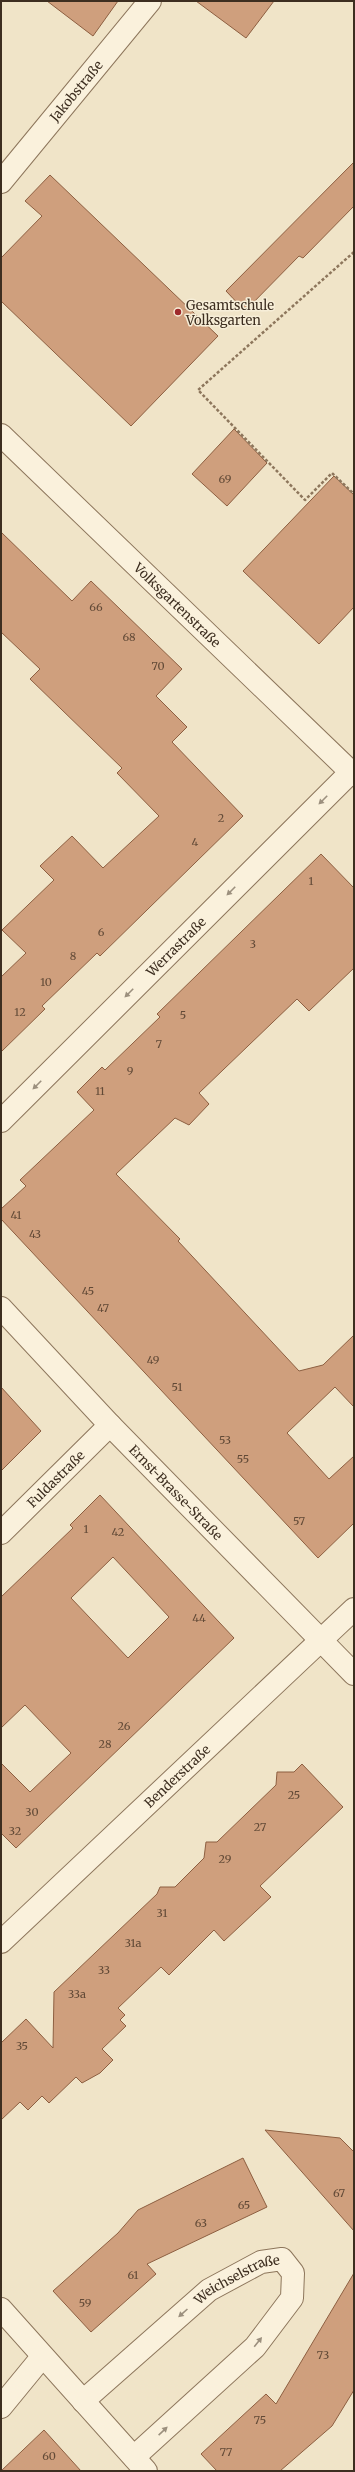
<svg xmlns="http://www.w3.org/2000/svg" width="355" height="2472" viewBox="0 0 355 2472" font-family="Merriweather,serif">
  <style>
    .building { fill: #cf9f7d; stroke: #8d5f41; fill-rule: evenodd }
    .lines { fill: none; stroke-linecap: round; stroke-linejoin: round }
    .street-casing { stroke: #8d765c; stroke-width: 24 }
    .path { stroke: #8d765c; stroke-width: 2.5; stroke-dasharray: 3 2; stroke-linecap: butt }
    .street { stroke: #faf1dc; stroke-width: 22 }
    .oneway { fill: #9c907e }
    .poi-dot { fill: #9e2a2b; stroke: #f7eed8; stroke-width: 1.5 }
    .labels { text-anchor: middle; stroke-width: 3; stroke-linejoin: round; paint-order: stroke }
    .number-label { font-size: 11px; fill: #624a37 }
    .street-label { font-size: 13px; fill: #3d2e20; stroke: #f7eed8 }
    .poi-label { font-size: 13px; fill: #3d2e20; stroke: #f7eed8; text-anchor: start }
  </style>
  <rect width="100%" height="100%" fill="#f0e4c8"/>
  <!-- building -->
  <path class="building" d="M47,1h71l-25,35z
    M196,1h78l-28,37z
    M354,162v44l-51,52 -4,-2 -54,55 -19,-20z
    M50,175l168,161 -87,90 -130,-125v-43l41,-42 -17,-15z
    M234,429l33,34 -40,43 -35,-32z
    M334,476l20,19v112l-35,37 -76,-73z
    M1,532l71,69 19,-20 91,88 -26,27 31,31 -15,15 71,74 -143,140 -3,-3 -55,53 3,3 -44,43v-75l25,-24 -24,-23 52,-50 -14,-14 32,-30 31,32 56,-52 -42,-43 5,-5 -92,-89 10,-10 -39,-37z
    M321,854l33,34v80l-45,43 -12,-12 -98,94 10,11 -20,21 -14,-7 -59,56 64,65 -2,2 121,130 24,-6 31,-30v72l-19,-20 -48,46 42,46 25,-23v67l-36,35 -317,-339v-10l25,-23 -6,-6 74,-70 -17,-18 25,-25 3,3 55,-53 -3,-3z
    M1,1387l40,44 -40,40z
    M100,1495l134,143 -218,210 -15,-15v-70l29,29 41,-39 -46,-48 -24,23v-131l72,-69 -3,-3zM113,1557l56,60 -41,41 -57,-60z
    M302,1764l41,43 -83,79 11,11 -47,44 -10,-11 -45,45 -8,-8 -43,41 7,7 -5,5 6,6 -24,23 11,11 -13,13 -18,10 -6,-6 -27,26 -7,-7 -14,14 -8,-8 -19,18v-77l25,-24 27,29 1,-56 103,-98 3,-7h15l29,-29 2,-16h11l59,-57 1,-13h17z
    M265,2130l75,8 14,14v79z
    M243,2158l24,49 -120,57 9,10 -65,58 -38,-41 65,-58 20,-23z
    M354,2273v117l-22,36 -52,45h-63l-16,-17 65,-60 10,10z
    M44,2430l37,41h-80z"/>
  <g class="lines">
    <defs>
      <g id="street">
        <path id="s1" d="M1,182l149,-181"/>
        <path id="s2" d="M1,435l353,340"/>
        <path id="s3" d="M1,1121l350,-349"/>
        <path id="s4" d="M1,1308l109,117 244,249"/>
        <path id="s5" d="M1,1533l109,-108"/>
        <path id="s6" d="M1,1942l353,-333"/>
        <path d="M1,2309l145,162"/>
        <path id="s7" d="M83,2401l126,-111 52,-28 21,-3 11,14 -1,25 -37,49 -121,110"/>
        <path d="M1,2407l41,-50"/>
      </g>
    </defs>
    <!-- street casing -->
    <use href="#street" class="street-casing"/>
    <!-- path -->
    <path class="path" d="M354,252l-156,138 107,110 27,-27 22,21"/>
    <!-- street -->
    <use href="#street" class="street"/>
  </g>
  <!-- one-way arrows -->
  <defs><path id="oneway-solid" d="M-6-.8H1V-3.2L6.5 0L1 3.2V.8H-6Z"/></defs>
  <g class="oneway">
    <use href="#oneway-solid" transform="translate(323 800) rotate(135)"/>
    <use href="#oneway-solid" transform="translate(231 891) rotate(135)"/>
    <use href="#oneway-solid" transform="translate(129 993) rotate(135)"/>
    <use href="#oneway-solid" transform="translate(37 1085) rotate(135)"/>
    <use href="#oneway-solid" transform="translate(183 2313) rotate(138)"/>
    <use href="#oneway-solid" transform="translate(258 2342) rotate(-51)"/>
    <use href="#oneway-solid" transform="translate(163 2431) rotate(-43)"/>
  </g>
  <!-- markers -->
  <circle class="poi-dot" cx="178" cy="312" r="4"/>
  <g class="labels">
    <!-- number labels -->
    <g class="number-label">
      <text x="225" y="483">69</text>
      <text x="96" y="611">66</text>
      <text x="129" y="641">68</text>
      <text x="158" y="670">70</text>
      <text x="221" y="822">2</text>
      <text x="195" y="846">4</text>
      <text x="311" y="885">1</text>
      <text x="101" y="936">6</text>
      <text x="253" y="948">3</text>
      <text x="73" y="960">8</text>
      <text x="46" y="986">10</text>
      <text x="20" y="1016">12</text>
      <text x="183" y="1019">5</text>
      <text x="159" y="1048">7</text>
      <text x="130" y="1075">9</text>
      <text x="100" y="1095">11</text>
      <text x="16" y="1219">41</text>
      <text x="35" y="1238">43</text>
      <text x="88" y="1295">45</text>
      <text x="103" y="1312">47</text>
      <text x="153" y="1364">49</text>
      <text x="177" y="1391">51</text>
      <text x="225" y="1444">53</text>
      <text x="243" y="1463">55</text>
      <text x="299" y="1525">57</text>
      <text x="86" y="1533">1</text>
      <text x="118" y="1536">42</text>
      <text x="199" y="1622">44</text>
      <text x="124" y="1730">26</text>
      <text x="105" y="1748">28</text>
      <text x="294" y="1799">25</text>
      <text x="32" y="1816">30</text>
      <text x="260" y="1831">27</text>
      <text x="15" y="1835">32</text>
      <text x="225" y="1863">29</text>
      <text x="162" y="1917">31</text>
      <text x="133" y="1947">31a</text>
      <text x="104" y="1974">33</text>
      <text x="77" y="1998">33a</text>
      <text x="22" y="2050">35</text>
      <text x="339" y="2197">67</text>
      <text x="244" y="2209">65</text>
      <text x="201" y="2227">63</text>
      <text x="133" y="2279">61</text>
      <text x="85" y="2307">59</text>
      <text x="323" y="2359">73</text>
      <text x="260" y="2424">75</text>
      <text x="226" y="2456">77</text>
      <text x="49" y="2460">60</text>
    </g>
    <!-- street labels -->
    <g class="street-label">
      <text dy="5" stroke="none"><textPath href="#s1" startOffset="118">Jakobstraße</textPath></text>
      <text dy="5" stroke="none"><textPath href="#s2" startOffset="245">Volksgartenstraße</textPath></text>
      <text dy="5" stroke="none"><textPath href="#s3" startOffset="247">Werrastraße</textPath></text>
      <text dy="5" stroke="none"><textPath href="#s5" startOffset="77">Fuldastraße</textPath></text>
      <text dy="5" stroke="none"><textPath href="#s4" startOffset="254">Ernst-Brasse-Straße</textPath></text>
      <text dy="5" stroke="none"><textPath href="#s6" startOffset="242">Benderstraße</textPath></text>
      <text dy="5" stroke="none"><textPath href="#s7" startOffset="198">Weichselstraße</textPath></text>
    </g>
    <!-- poi labels -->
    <g class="poi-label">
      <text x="186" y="310">Gesamtschule<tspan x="186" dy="15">Volksgarten</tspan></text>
    </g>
  </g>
  <!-- border -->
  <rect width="355" height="2472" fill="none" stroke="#3d2e20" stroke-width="4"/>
</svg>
